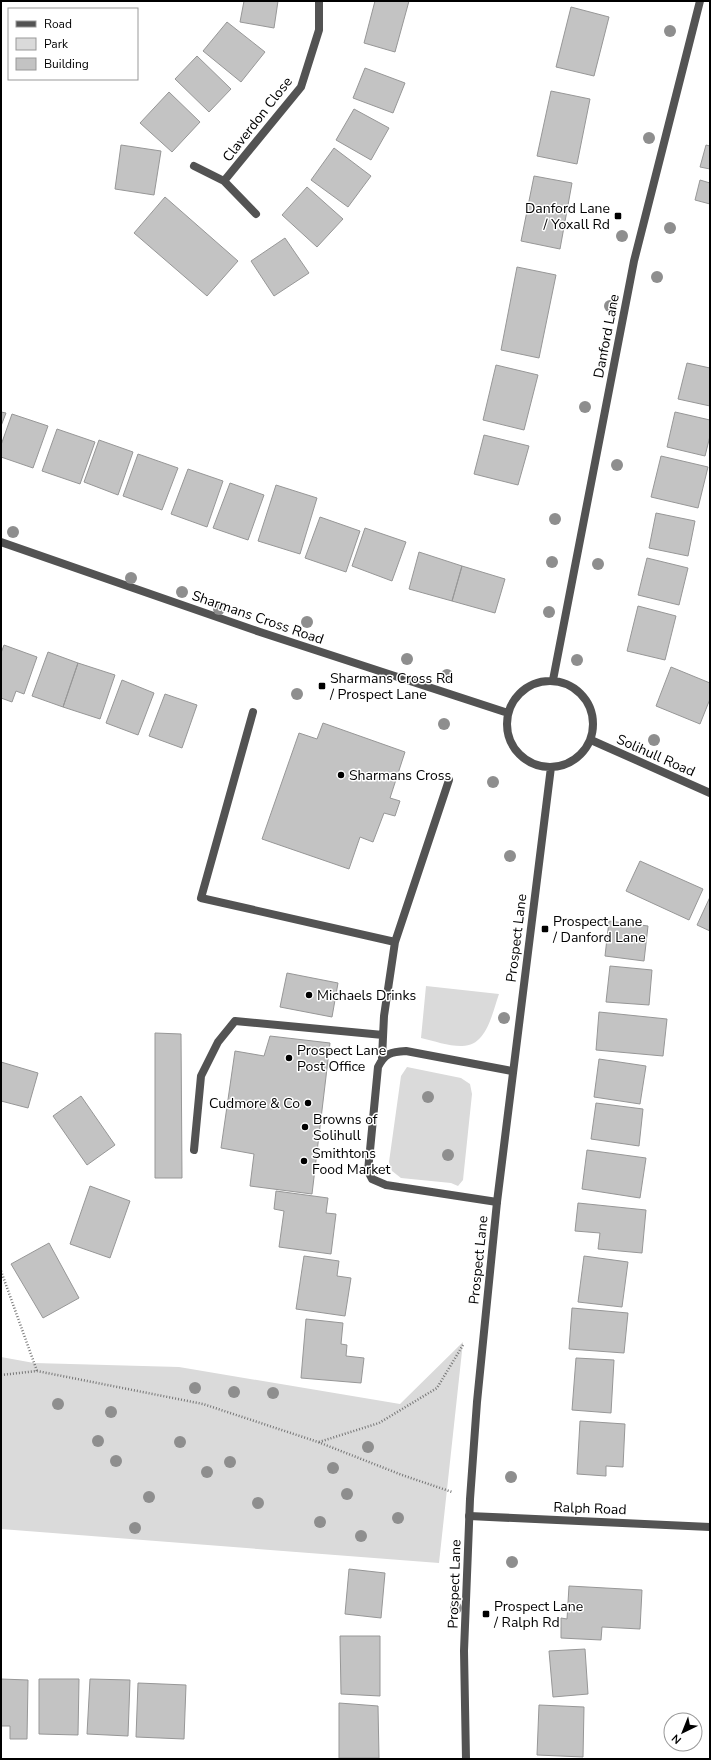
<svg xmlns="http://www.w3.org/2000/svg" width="711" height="1760" viewBox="0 0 711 1760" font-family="'Nunito Sans',sans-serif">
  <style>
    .green { fill: #dadada }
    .building { fill: #c3c3c3; stroke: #979797 }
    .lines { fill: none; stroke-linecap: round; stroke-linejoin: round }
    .path { stroke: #757575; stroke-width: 2.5; stroke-dasharray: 1 2; stroke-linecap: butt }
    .service { stroke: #535353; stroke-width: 8 }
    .minor { stroke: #535353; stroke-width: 8 }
    .tertiary { stroke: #535353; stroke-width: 8 }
    .tree { fill: #8e8e8e }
    .poi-dot { fill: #000; stroke: #fff; stroke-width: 1.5 }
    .labels { text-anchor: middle; stroke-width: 3; stroke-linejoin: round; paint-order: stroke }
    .street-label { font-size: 14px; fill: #000; stroke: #fff }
    .poi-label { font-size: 14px; fill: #000; stroke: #fff; text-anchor: start }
  </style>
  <rect width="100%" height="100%" fill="#fff"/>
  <!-- green -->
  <path class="green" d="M426,986l73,8c-7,19 -12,53 -38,52 -13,0 -27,-5 -40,-8z
    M407,1067l54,11 9,6 2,10 -9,86 -5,6 -7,-3 -50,-5 -9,-7 -3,-9 12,-86z
    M463,1342l-24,221 -438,-34v-172l33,6 145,4 221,37z"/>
  <!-- building -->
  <path class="building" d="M244,1h34l-4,27 -34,-6z
    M375,1h34l-14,51 -31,-9z
    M571,7l38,10 -15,59 -38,-9z
    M227,22l38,30 -24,30 -38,-31z
    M197,56l34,33 -22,23 -34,-33z
    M365,68l40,15 -12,30 -40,-15z
    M551,91l39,8 -13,65 -40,-8z
    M169,92l31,30 -28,30 -32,-29z
    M354,109l35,19 -18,32 -35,-20z
    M121,145l40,6 -7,44 -39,-6z
    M706,145l4,1v23l-10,-2z
    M334,148l37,28 -23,31 -37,-27z
    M534,176l38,7 -12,66 -39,-8z
    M700,180l10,3v21l-15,-4z
    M307,187l36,32 -26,28 -35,-32z
    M165,197l73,64 -31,35 -73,-63z
    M285,238l24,35 -35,23 -23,-35z
    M517,267l39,8 -17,83 -38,-8z
    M687,363l23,5v38l-32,-7z
    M496,365l42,10 -14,55 -41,-10z
    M1,412l5,1 -5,13z
    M675,412l35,8v16l-5,20 -38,-9z
    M12,414l36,12 -15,42 -32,-11v-12z
    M57,429l38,13 -15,42 -38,-13z
    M484,435l45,11 -11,39 -44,-11z
    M99,440l34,12 -15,43 -34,-13z
    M138,454l40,14 -16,42 -39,-14z
    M661,456l47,11 -10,41 -47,-11z
    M188,469l35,12 -16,46 -36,-13z
    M230,483l34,12 -16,45 -35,-12z
    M276,485l41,13 -17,56 -42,-13z
    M656,513l39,8 -7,35 -39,-8z
    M320,517l40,14 -14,41 -41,-14z
    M365,528l41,14 -14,39 -40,-15z
    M419,552l43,14 -10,35 -43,-12z
    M647,558l41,10 -9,37 -41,-10z
    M462,566l43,13 -10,34 -43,-12z
    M638,606l38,10 -11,44 -38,-9z
    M4,645l33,12 -13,37 -8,-3 -4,11 -11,-4v-45z
    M48,652l30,11 -15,44 -31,-11z
    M78,663l37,12 -15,44 -37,-12z
    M671,667l39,16v16l-10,25 -44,-18z
    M122,680l32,13 -16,42 -32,-12z
    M165,694l32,11 -15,43 -33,-12z
    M323,723l82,29 -15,46 10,3 -5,15 -11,-3 -11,29 -13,-5 -11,32 -87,-30 37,-106 18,6z
    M640,861l63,28 -14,31 -63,-29z
    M710,897v34l-13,-6z
    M609,921l39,5 -4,35 -39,-5z
    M610,966l42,4 -3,35 -43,-3z
    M287,973l51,10 -6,34 -52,-10z
    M599,1012l68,7 -4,37 -67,-6z
    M155,1033l26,1 1,144h-27z
    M270,1036l60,7 -18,151 -62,-8 4,-32 -33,-6 14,-97 29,5z
    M599,1059l47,7 -6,38 -46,-7z
    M1,1062l37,11 -10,35 -27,-7z
    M81,1096l34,49 -28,20 -34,-49z
    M596,1103l47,6 -4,37 -48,-7z
    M587,1150l59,8 -6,40 -58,-9z
    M90,1186l40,15 -20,57 -40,-14z
    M276,1191l52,7 -2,15 10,1 -5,40 -52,-7 5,-36 -10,-2z
    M578,1203l68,7 -4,43 -44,-4 2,-16 -25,-2z
    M49,1243l30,55 -36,20 -32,-54z
    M304,1256l35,5 -2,15 14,2 -6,38 -49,-7z
    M584,1256l44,6 -6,45 -44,-5z
    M572,1308l56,5 -4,40 -55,-4z
    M306,1319l37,4 -2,21 6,1 -1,11 18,2 -3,25 -60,-5z
    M576,1358l38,2 -3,53 -39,-3z
    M580,1421l45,3 -2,43 -17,-1v10l-29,-2z
    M349,1569l36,4 -4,45 -36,-4z
    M569,1586l73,4 -2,39 -38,-2 -1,13 -40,-2v-20l6,1z
    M340,1636h40v60l-39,-2z
    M585,1649l3,45 -35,3 -4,-46z
    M1,1679l27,1 -1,59h-17v-13h-9z
    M39,1679h40l-1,56 -39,-1z
    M90,1679l40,1 -2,56 -41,-2z
    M138,1683l48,2 -2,54 -48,-2z
    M339,1703l39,3 1,52h-40z
    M539,1705l45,2 -1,50 -46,-2z"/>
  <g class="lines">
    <!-- path -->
    <path class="path" d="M1,1271l36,100
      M1,1375l36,-4 166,33 115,38 84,33 50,17
      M319,1442l60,-19 58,-35 26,-43"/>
    <!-- service -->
    <path class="service" d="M253,712l-52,186 194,44
      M382,1058l2,-42 11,-74 54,-162
      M194,1150l7,-74 17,-34 17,-21 148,14
      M497,1202l-111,-17 -14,-6 -4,-8 10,-104c7,-14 13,-15 28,-16l106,20"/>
    <!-- minor -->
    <path class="minor" d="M194,166l30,15 32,33
      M224,181l77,-94 18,-57v-29
      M469,1516l241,11"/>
    <!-- tertiary -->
    <path class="tertiary" d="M1,542l259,90 248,81
      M553,680l81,-419 66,-260
      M507 724a43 43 0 1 1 86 0a43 43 0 1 1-86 0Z
      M591,740l119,53
      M466,1759l-2,-108 6,-152 7,-97 20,-200 54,-435"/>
  </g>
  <!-- trees -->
  <g class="tree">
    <circle cx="670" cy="31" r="6"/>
    <circle cx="649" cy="138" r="6"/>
    <circle cx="670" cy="228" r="6"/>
    <circle cx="622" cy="236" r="6"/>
    <circle cx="657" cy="277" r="6"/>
    <circle cx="610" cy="306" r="6"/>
    <circle cx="585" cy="407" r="6"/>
    <circle cx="617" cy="465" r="6"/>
    <circle cx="555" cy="519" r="6"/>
    <circle cx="13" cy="532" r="6"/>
    <circle cx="552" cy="562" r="6"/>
    <circle cx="598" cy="564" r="6"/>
    <circle cx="131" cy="578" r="6"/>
    <circle cx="182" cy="592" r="6"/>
    <circle cx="219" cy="609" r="6"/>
    <circle cx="549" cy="612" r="6"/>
    <circle cx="307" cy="622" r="6"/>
    <circle cx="407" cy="659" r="6"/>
    <circle cx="577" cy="660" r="6"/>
    <circle cx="447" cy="675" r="6"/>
    <circle cx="297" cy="694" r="6"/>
    <circle cx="444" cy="724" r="6"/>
    <circle cx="654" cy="740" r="6"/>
    <circle cx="493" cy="782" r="6"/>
    <circle cx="510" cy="856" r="6"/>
    <circle cx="504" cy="1018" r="6"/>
    <circle cx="428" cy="1097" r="6"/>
    <circle cx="448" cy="1155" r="6"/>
    <circle cx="195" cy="1388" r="6"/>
    <circle cx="234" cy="1392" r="6"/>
    <circle cx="273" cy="1393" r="6"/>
    <circle cx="58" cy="1404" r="6"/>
    <circle cx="111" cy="1412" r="6"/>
    <circle cx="98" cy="1441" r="6"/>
    <circle cx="180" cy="1442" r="6"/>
    <circle cx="368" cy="1447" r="6"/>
    <circle cx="116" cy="1461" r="6"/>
    <circle cx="230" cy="1462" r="6"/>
    <circle cx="333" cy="1468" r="6"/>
    <circle cx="207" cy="1472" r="6"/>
    <circle cx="511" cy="1477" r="6"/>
    <circle cx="347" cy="1494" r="6"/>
    <circle cx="149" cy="1497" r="6"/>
    <circle cx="258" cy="1503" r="6"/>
    <circle cx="398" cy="1518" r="6"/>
    <circle cx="320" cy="1522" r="6"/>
    <circle cx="135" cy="1528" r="6"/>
    <circle cx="361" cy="1536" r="6"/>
    <circle cx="512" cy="1562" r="6"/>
    <circle cx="456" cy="1608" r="6"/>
  </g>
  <!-- markers -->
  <g class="poi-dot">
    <rect x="614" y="212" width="8" height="8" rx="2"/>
    <rect x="318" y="682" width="8" height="8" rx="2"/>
    <circle cx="341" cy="775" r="4"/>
    <rect x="541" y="925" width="8" height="8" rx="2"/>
    <circle cx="309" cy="995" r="4"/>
    <circle cx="289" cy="1058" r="4"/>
    <circle cx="308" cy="1103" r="4"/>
    <circle cx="305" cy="1127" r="4"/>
    <circle cx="304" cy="1161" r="4"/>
    <rect x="482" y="1610" width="8" height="8" rx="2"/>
  </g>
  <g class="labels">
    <!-- street labels -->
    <g class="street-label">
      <text transform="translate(257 119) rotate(-52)" y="5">Claverdon Close</text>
      <text transform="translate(606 336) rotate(-79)" y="5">Danford Lane</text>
      <text transform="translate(258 617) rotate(19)" y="5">Sharmans Cross Road</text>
      <text transform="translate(656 755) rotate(24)" y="5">Solihull Road</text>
      <text transform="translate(516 938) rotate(-83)" y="5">Prospect Lane</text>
      <text transform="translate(478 1260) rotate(-84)" y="5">Prospect Lane</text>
      <text transform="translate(590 1508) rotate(2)" y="5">Ralph Road</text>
      <text transform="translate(454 1584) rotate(-88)" y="5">Prospect Lane</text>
    </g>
    <!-- poi labels -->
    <g class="poi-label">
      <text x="610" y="213" text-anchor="end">Danford Lane<tspan x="610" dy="16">/ Yoxall Rd</tspan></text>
      <text x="330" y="683">Sharmans Cross Rd<tspan x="330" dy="16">/ Prospect Lane</tspan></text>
      <text x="349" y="780">Sharmans Cross</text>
      <text x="553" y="926">Prospect Lane<tspan x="553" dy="16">/ Danford Lane</tspan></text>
      <text x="317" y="1000">Michaels Drinks</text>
      <text x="297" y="1055">Prospect Lane<tspan x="297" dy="16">Post Office</tspan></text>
      <text x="300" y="1108" text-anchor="end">Cudmore &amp; Co</text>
      <text x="313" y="1124">Browns of<tspan x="313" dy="16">Solihull</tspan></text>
      <text x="312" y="1158">Smithtons<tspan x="312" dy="16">Food Market</tspan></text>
      <text x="494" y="1611">Prospect Lane<tspan x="494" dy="16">/ Ralph Rd</tspan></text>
    </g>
  </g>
  <!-- border -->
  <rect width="711" height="1760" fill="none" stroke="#000000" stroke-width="4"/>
  <!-- legend -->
  <rect x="8" y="8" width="130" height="72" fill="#ffffff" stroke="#999999"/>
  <rect x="16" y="21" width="20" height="6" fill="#535353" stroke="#999999"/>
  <text x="44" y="28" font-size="12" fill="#000000">Road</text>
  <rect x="16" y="38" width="20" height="12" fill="#dadada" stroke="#999999"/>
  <text x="44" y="48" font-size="12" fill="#000000">Park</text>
  <rect x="16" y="58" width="20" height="12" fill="#c3c3c3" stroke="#999999"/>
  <text x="44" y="68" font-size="12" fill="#000000">Building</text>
  <!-- north arrow -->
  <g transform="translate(683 1732) rotate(223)"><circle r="19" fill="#ffffff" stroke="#999999"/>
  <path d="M0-3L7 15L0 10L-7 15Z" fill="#000000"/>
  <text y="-6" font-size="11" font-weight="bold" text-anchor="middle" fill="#000000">N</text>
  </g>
</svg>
